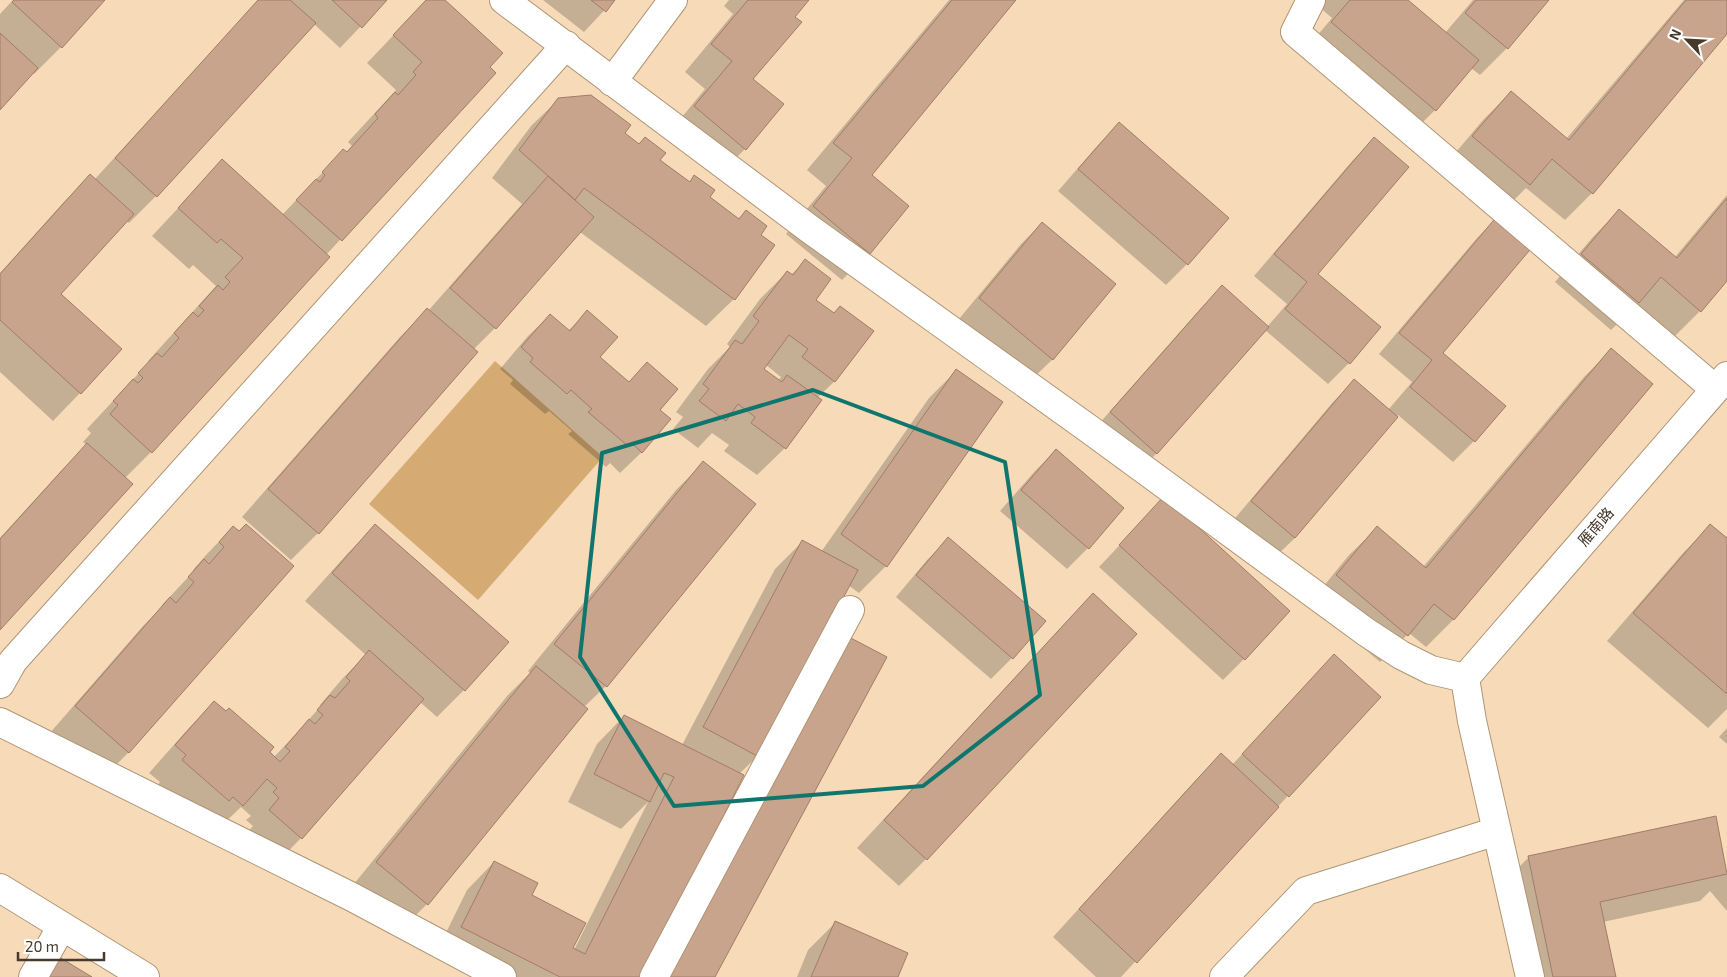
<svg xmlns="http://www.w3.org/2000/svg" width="1727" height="977" viewBox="0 0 1727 977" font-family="'Exo 2','Noto Sans SC',sans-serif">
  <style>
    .green { fill: #d5ab73 }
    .shadow { fill: #0003; fill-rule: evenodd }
    .building { fill: #c9a48d; stroke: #a07c66 }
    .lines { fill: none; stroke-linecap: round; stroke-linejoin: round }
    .minor-casing { stroke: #af9575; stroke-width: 30 }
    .minor { stroke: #fff; stroke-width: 28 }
    .marked { fill: none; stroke: #0f766e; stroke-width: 4; stroke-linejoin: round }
    .labels { text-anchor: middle; stroke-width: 5; stroke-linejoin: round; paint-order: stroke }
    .street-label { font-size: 15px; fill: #453a2c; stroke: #fff }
  </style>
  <rect width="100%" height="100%" fill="#f7dbb9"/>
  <!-- green -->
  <path class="green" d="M495,361l108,96 -125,143 -109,-96z"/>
  <!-- shadow -->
  <path class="shadow" d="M13,0h91l-43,47 -27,27 -2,-1 -32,36v-95z
    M259,0h127l-46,48 -26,-24 -158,172 -27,27 -3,-3 -66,74 20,99 -27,28 -53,-49v-99l63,-70 27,-27 4,4z
    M427,0h16l45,67 6,6 -168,182 2,2 -177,195 -26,26 -125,151v-91l60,-66 27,-27 -4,-3 8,-9 -4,-4 62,-67 -1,-1 68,-75 -23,-21 -4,4 -37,-33 70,-75 60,54 61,-64 2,2 7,-7 -4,-4 48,-52 -29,-27z
    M543,0h71l-30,32z
    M729,0h78l-13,17 -42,62 -7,70 -27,27 -50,-42 37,-45 -20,-17 48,-58 -9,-8z
    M949,0h66l-145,175 -1,78 -27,27 -56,-46 40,-48 -19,-16z
    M1311,0h95l39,33 28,-33h74l-40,48 -27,27 -9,-7 -36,42 -27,27 -103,-87 27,-32z
    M1684,0h43v32l-135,161 -27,27 -39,-32 -24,24 -56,-48 37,-44 28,-28 55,47z
    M559,99l64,34 66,49 6,-6 13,21 30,22 8,-7 13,23 -25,64 -28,27 -126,-94 -85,96 -22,22 3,3 -158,180 -27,27 -49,-43 158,-180 27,-27 1,1 94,-107 -30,-26 39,-52z
    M1119,124l108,94 -40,46 -21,21 -108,-94 40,-46z
    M1374,139l-58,136 33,88 -21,21 -63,-54 -108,123 -22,21 -45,-40 111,-126 21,-21 45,40 20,-23 -33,-28 99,-116z
    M1727,195v84l-27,32 -27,27 -38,-32 -24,24 -56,-48 37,-44 27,-28 56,47z
    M1498,217l-57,136 33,88 -21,21 -55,-47 -103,123 -22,21 -42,-36 102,-121 21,-21 34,29 24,-28 -33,-28 98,-116z
    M1042,223l11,136 -22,21 -72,-61 62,-75z
    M805,261l30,120 -18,17 3,2 -35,48 -28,27 -33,-24 5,-6 -17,-12 -14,15 -25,-19 10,-12 -7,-5 32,-43 22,-22 -3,-3 33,-45 27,-27 4,3zM766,365l15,12 -3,4 -15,-12z
    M587,312l11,45 30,26 19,-20 12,47 -17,42 -22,21 -10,-10 -4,4 -38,-33 4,-3 -23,-20 -4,3 -35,-30 3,-4 -13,-11 28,-33 22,-21 18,16z
    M1611,350l40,34 -198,236 -27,27 -17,-14 -29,29 -70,-59 39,-48 28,-27 46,39 161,-190z
    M956,371l-70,195 -27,27 -11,-8 -90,171 -19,18 -97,203h-163l-44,-22 32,-65 27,-28 36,34 44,54 74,-148 -27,27 -53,-27 29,-58 27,-28 58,29 93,-176 27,-27 19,10 108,-154z
    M1056,450l32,98 -21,21 -67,-58 35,-40z
    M703,463l-97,223 -22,21 -157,197 -27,27 -51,-41 159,-195 22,-22 -2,-2 148,-181z
    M1164,498l80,161 -21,21 -124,-113z
    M375,526l89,164 -27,27 -17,-15 -119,136 -27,28 -32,-28 11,-12 -7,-6 5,-4 -10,-9 -26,25 -59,-44 4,-6 -11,-9 38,-43 27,-28 60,55 18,-19 29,-32 -1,-1 22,-26 24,-24 -61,-54 43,-48z
    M1710,526l15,12 2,-2v173l-19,19 -101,-87 76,-88z
    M233,527l59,39 -164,187 -27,27 -52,-46 94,-108 20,-20 -1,-1 32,-34 -1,-1 13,-15z
    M949,539l63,119 -21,21 -95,-82 31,-37z
    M1093,595l42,39 -209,225 -27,27 -42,-38 209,-226z
    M1334,655l45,42 -258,280h-25l-43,-40 141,-155 27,-27 11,10z
    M1727,728v16l-8,-7z
    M1715,817l12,56v38l-17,-20 -10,10 -97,21 11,55h-94l-19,-92 27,-27z
    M835,923l61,54h-99l11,-27z"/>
  <!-- building -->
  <path class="building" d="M14,0h91l-43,48 -50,-46z
    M258,0h32l26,23 -159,174 -42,-39z
    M332,0h55l-25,28z
    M426,0h19l58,53 -13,14 6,6 -154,168 -46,-41 20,-21 4,3 5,-7 -3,-3 21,-23 4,3 31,-34 -3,-4 20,-22 3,3 18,-20 -3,-3 9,-10 -29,-27z
    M591,0h24l-9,12z
    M748,0h61l-14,17 7,5 -49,57 31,25 -38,46 -52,-44 38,-45 -21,-17z
    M952,0h64l-144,175 37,31 -39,48 -57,-48 39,-48 -19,-15z
    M1350,0h58l71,60 -43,51 -105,-89z
    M1476,0h73l-41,49 -43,-36z
    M1686,0h41v34l-134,160 -41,-35 -22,26 -58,-49 39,-45 58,49z
    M0,33l38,35 -38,42z
    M591,95l40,30 -6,8 14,11 6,-7 21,16 -6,7 30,22 4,-7 21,15 -5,7 29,22 7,-9 21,16 -6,9 14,10 -40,55 -151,-112 -9,12 -56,-50 39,-52z
    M1119,122l110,96 -41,47 -110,-96z
    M1374,137l35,30 -91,107 63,53 -31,37 -65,-55 22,-27 -33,-28z
    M222,159l108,98 -178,196 -42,-39 8,-9 -5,-4 20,-22 5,4 5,-5 -5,-5 19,-20 5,4 17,-19 -5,-5 19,-21 5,5 6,-7 -5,-4 19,-21 5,5 7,-8 -5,-5 18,-19 -22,-19 -4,4 -39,-35z
    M90,174l44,40 -73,80 61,55 -41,45 -81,-74v-46z
    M548,176l46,41 -98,112 -46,-41z
    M1727,198v83l-26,31 -40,-35 -22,26 -58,-49 38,-45 58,49z
    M1498,215l36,30 -91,108 63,53 -31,36 -65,-55 22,-27 -33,-27z
    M1042,222l74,62 -63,76 -74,-62z
    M805,259l26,20 -15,21 18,13 6,-7 34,25 -39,51 -33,-25 6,-8 -19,-14 -25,34 18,13 5,-7 35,25 -36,49 -35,-26 4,-6 -17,-13 -12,17 -27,-20 10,-12 -6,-5 32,-44 7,4 17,-23 -6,-5 34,-45 6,4z
    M1222,285l47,42 -112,127 -47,-42z
    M427,308l51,44 -159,182 -51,-45z
    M587,310l31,27 -18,20 29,25 18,-20 31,27 -18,21 11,9 -29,34 -10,-10 -4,3 -40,-34 4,-3 -21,-19 -4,4 -37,-32 3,-4 -12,-11 29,-33 20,17z
    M1611,348l42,36 -199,236 -20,-16 -26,32 -72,-61 41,-49 49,42z
    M956,369l47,33 -116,165 -46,-33z
    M1354,379l44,38 -103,121 -44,-37z
    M87,443l46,41 -133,146v-91z
    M1056,449l68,59 -35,41 -68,-59z
    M703,461l53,43 -149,183 -53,-43z
    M1164,496l126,115 -45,49 -126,-115z
    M246,524l48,42 -165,187 -54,-47 95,-109 6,6 18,-21 -6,-5 16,-18 5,5 15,-17 -5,-5 14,-16 6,5z
    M375,524l134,118 -44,49 -133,-118z
    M1710,524l17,14v156l-94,-81z
    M948,537l98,84 -33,38 -97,-84z
    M802,540l56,30 -99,187 -56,-30z
    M1093,593l44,41 -210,226 -43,-40z
    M847,636l40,21 -172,320h-52z
    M369,650l55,49 -122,140 -33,-29 10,-12 -6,-6 4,-4 -10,-9 -24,27 -10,-9 -4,4 -47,-41 4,-5 -11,-10 39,-44 12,10 3,-3 45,39 -4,5 10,10 10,-11 -5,-4 24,-28 6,5 8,-9 -6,-5 13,-15 5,3 15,-17 -4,-4z
    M1334,654l47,43 -92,100 -47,-43z
    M536,666l52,43 -160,196 -52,-43z
    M624,715l120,60 -101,202h-83l-99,-50 33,-66 44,22 -6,12 54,28 -13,25 12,6 89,-177 -10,-4 -14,29 -56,-28z
    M1221,753l58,54 -142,156 -58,-54z
    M1716,816l11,58 -127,28 16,75h-63l-25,-121z
    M835,921l73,32 -10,24h-87z
    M59,957l33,20h-45z"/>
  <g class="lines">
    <defs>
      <path id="minor" d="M504,0l307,230 278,199 277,203 35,23 30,15 34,8
        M1311,0l-16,32 420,357
        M612,82l61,-82
        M1465,678l262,-302
        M1465,678l7,43 58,256
        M0,684l13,-23 553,-616
        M0,722l352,175 150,80
        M0,888l145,89
        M33,977l29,-51
        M654,977l196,-367
        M1224,977l82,-86 191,-60"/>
    </defs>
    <!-- minor casing -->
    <use href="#minor" class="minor-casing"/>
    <!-- minor -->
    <use href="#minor" class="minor"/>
  </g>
  <!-- marked area -->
  <path class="marked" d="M813,390l192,72 35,233 -117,91 -249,20 -94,-149 22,-204z"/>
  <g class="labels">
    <!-- street labels -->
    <g class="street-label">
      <text transform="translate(1596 527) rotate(-49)" y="5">雁南路</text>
    </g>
  </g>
  <!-- north arrow -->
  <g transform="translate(1687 40) rotate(295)" stroke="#ffffff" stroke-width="4" paint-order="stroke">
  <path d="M0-4L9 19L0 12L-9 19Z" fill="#453a2c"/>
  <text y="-8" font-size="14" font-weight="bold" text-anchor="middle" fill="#453a2c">N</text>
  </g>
  <!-- scale -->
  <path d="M18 952v8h86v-8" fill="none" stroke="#453a2c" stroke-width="2.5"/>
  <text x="25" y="952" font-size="15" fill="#453a2c" stroke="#ffffff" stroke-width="4" paint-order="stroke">20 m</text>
</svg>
